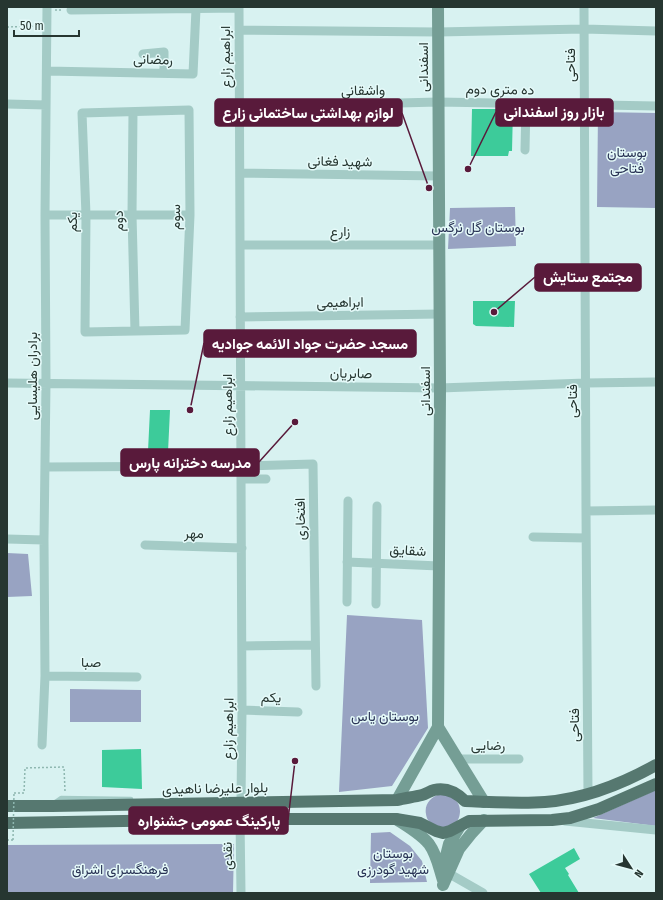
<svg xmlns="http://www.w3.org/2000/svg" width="663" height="900" viewBox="0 0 663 900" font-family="'Fira Sans Condensed',Vazirmatn,sans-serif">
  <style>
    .green { fill: #98a3c2 }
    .building { fill: #3dcb9a }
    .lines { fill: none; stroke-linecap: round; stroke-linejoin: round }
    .path { stroke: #8eb7b0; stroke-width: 1.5; stroke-dasharray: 2 2; stroke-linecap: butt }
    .lane { stroke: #a4cbc6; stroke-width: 4.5 }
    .street { stroke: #a4cbc6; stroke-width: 9 }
    .secondary { stroke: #759e95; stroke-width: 12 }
    .primary { stroke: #567870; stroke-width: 12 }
    .path-bridge { stroke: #8eb7b0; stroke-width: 1.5; stroke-dasharray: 2 2; stroke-linecap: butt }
    .labels { text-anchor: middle; stroke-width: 3; stroke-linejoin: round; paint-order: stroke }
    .street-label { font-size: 14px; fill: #263631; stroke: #e5faf9 }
    .park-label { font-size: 14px; fill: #293355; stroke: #e5faf9 }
    .leader { fill: none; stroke: #591a3b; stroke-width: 1.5 }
    .callout-dot { fill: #591a3b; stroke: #e5faf9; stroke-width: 1.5 }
    .callout { fill: #591a3b; stroke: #591a3b; stroke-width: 1.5 }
    .callout-label { font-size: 15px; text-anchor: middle; font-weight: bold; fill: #fff }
  </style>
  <rect width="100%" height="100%" fill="#d8f2f1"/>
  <!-- green -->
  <path class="green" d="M598,112l58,1v95l-59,-1z
    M515,207l1,39 -68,3 2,-41z
    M7,553l21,1 4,42 -25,1z
    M347,615l75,5 6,108 -36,58 -53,6z
    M70,689l71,1v32h-71z
    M656,790v36l-63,-8z
    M440,794c10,0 20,6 20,17 0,3 -1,8 -3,10 -3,3 -10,5 -14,8 -5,-3 -12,-5 -15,-9 -1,-1 -2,-5 -2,-6 -2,-10 5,-17 14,-20z
    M390,832l20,14 12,15 5,21 -57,1 1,-50z
    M234,844l-1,49h-226v-48z"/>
  <!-- building -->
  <path class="building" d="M472,109h41l-1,42h-3l-1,5h-37z
    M473,301h42l-1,26 -38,-1 -3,-2z
    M150,410h20l-2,42 -20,-1z
    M141,749l1,40 -40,-2v-37z
    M574,848l6,11 -15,9 4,6 -1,1 11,18h-38l-12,-19z"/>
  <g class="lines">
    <!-- path -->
    <path class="path" d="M55,10h8
      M7,27l32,-1
      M14,793h10l1,-25 39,-1 1,24
      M7,840h6"/>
    <!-- lane -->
    <path class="lane" d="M54,803l7,-5 70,1"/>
    <!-- street -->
    <path class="street" d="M239,7l3,703 -1,92
      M584,7l2,504 2,283
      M71,10l168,-2
      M239,30l199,2 146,-3 72,2
      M143,54l21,-2v21
      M47,71l146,3 3,-65
      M7,104l39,1
      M240,107l198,-5 218,4
      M189,110l1,105 -5,115 -100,2 1,-117 -4,-102z
      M133,112l-1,103 3,116
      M525,150l1,-47
      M240,173l199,3
      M45,215h145
      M240,245h199
      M240,317l200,-3
      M7,383l433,5 146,-5 70,-1
      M45,467l196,-1 72,-2 3,222
      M241,479h25
      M586,511l70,-1
      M533,537l53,1
      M7,539l37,1
      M145,545l97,3
      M347,562l92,4
      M347,602l1,-101
      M376,604l1,-98
      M242,646l73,-1
      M45,676l92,1
      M242,710l56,2
      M42,745l3,-69 -1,-136 2,-157 -1,-168 2,-208
      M458,759h61
      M240,819l1,74
      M565,821l91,9
      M448,873l35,20"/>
    <!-- secondary -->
    <path class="secondary" d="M438,727l46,75
      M397,800l41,-73 2,-339 -2,-381
      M396,819c10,6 26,16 33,25 8,11 10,24 14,36
      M444,874l1,-14 4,-16 11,-18
      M443,885l16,-36 12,-15 13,-14"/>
    <!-- primary -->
    <path class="primary" d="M7,806h45l345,-6c8,-2 17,-3 25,-5 4,-1 8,-4 12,-5 13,-3 23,3 31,11 27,1 54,3 80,1 39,-3 77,-18 111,-37
      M7,823l233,-4h156l24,4 16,8 7,2 7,-2 19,-10 83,-1 18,-2 29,-9 57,-25"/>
    <!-- path-bridge -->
    <path class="path-bridge" d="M13,840l1,-47"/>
  </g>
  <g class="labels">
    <!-- street labels -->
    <g class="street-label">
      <text transform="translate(225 57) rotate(-90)" y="5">ابراهیم زارع</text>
      <text transform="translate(153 59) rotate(1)" y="5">رمضانی</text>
      <text transform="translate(570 65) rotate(-90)" y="5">فتاحی</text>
      <text transform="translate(423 67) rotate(-90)" y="5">اسفندانی</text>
      <text transform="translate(500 89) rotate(1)" y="5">ده متری دوم</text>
      <text transform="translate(363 90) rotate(-1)" y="5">واشقانی</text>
      <text transform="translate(340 161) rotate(1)" y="5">شهید فغانی</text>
      <text transform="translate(175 217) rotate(-89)" y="5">سوم</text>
      <text transform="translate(118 221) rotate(-91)" y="5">دوم</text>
      <text transform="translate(72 222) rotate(-90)" y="5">یکم</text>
      <text x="340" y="236">زارع</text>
      <text transform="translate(340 302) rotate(-1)" y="5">ابراهیمی</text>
      <text transform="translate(351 373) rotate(1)" y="5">صابریان</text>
      <text transform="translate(32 376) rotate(-90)" y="5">برادران هلیسایی</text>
      <text transform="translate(425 391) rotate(-90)" y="5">اسفندانی</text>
      <text transform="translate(572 401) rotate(-90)" y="5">فتاحی</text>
      <text transform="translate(227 405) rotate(-90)" y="5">ابراهیم زارع</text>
      <text transform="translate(300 519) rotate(-91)" y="5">افتخاری</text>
      <text transform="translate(194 533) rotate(1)" y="5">مهر</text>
      <text transform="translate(408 550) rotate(3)" y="5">شقایق</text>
      <text x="91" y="667">صبا</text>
      <text transform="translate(271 697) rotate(2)" y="5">یکم</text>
      <text transform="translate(574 725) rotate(-90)" y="5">فتاحی</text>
      <text transform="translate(228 729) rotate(-89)" y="5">ابراهیم زارع</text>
      <text x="488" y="750">رضایی</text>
      <text transform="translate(215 788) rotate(-1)" y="5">بلوار علیرضا ناهیدی</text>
      <text transform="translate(227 856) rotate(-91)" y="5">نقدی</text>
    </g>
    <!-- park labels -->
    <g class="park-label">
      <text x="627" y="157">بوستان<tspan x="627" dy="16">فتاحی</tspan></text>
      <text x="478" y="232">بوستان گل نرگس</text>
      <text x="385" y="721">بوستان یاس</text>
      <text x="393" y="858">بوستان<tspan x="393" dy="16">شهید گودرزی</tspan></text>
      <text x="120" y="874">فرهنگسرای اشراق</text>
    </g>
  </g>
  <!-- callouts -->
  <path class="leader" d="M468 169L496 112M429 188L402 113M494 312L535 277M190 410L204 343M295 422L259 462M295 761L288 820"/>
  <g class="callout-dot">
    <circle cx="468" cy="169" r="4"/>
    <circle cx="429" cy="188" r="4"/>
    <circle cx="494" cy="312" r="4"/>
    <circle cx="190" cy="410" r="4"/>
    <circle cx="295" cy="422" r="4"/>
    <circle cx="295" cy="761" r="4"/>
  </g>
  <g class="callout">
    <rect x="496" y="99" width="117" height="27" rx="4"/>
    <rect x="215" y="99" width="187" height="27" rx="4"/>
    <rect x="535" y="264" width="106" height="27" rx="4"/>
    <rect x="204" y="330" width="212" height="27" rx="4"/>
    <rect x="121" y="449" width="138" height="27" rx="4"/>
    <rect x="129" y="807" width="159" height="27" rx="4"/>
  </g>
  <g class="callout-label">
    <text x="554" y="117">بازار روز اسفندانی</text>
    <text x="308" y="118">لوازم بهداشتی ساختمانی زارع</text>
    <text x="588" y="282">مجتمع ستایش</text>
    <text x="310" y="349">مسجد حضرت جواد الائمه جوادیه</text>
    <text x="190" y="468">مدرسه دخترانه پارس</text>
    <text x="209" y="826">پارکینگ عمومی جشنواره</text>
  </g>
  <!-- border -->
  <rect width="663" height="900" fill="none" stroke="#263631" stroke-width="16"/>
  <!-- north arrow -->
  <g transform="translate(631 868) rotate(126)" stroke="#e5faf9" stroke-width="3" paint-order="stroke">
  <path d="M0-3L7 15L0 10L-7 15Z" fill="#263631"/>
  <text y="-6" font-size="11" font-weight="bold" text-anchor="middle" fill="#263631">N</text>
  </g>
  <!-- scale -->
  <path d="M14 30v6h65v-6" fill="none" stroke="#263631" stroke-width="2"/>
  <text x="20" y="30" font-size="12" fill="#263631" stroke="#e5faf9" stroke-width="3" paint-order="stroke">50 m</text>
</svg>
